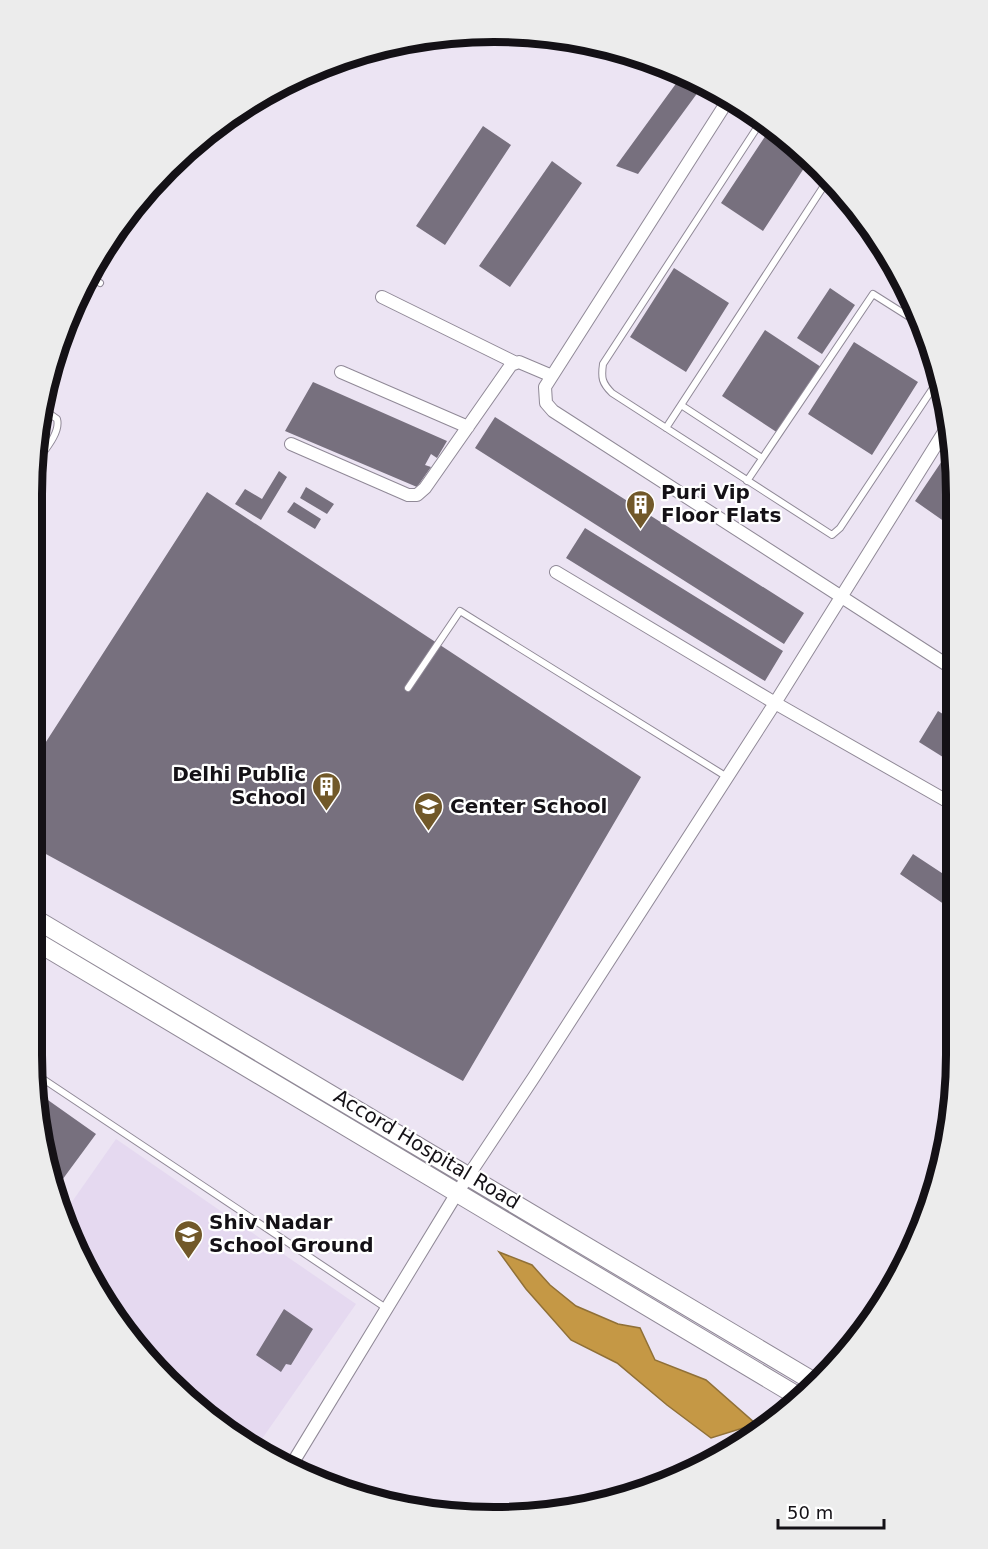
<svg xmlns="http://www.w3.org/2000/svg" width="988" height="1549" viewBox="0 0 988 1549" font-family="'DejaVu Sans',sans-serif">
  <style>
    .built { fill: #e5d9f0 }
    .water { fill: #c59845; stroke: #907037; stroke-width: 1.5 }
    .building { fill: #77707e }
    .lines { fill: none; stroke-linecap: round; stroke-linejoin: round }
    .lane-casing { stroke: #908997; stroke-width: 8 }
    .street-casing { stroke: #908997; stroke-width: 14 }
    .secondary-casing { stroke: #908997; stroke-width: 20 }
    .lane { stroke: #fff; stroke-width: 6 }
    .street { stroke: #fff; stroke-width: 12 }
    .secondary { stroke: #fff; stroke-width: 18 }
    .labels { text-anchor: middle; stroke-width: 4.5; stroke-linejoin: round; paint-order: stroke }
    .poi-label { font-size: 20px; font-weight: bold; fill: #141116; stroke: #fff; text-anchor: start }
    .street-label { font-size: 20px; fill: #141116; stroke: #fff }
    .rim { fill: none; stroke: #141116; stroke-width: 8 }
  </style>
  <rect width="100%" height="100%" fill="#ece4f3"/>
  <!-- built -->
  <path class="built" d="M116,1139l240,165 -99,142 -45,-24 -102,-110 -48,-96z"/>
  <!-- water -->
  <path class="water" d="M499,1252l33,13 18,20 26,21 42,18 22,4 15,32 51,20 50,44 -45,14 -44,-33 -50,-42 -46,-23 -45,-51z"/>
  <!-- building -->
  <path class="building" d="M683,74l21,10 -66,90 -22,-8z
    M483,126l28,19 -66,100 -29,-19z
    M766,135l42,27 -45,69 -42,-28z
    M552,161l30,22 -72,104 -31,-21z
    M674,268l55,35 -43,69 -56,-35z
    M830,288l25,17 -33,49 -25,-16z
    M910,292l2,7 6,14 -16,-10z
    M765,330l56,37 -43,66 -56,-37z
    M854,342l64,40 -46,73 -64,-41z
    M313,382l134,59 -10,17 -6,-4 -6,11 6,2 -14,20 -132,-56z
    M495,417l309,196 -20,31 -309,-196z
    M39,421l7,4 -11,17 1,-9z
    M952,446l4,18 -1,65 -40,-28z
    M279,471l8,6 -26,43 -26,-16 10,-15 17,10z
    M306,487l28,17 -7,10 -27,-16z
    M207,492l434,285 -178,304 -430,-234v-85z
    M294,502l27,17 -6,10 -28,-17z
    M585,528l198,123 -18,30 -199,-123z
    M938,711l16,10v43l-35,-22z
    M913,854l41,27v30l-54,-37z
    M38,1093l58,41 -42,57 -9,-51z
    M284,1309l29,20 -22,36 -5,-1 -5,8 -25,-17z"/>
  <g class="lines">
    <defs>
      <path id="lane" d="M762,120l-159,244c-2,14 -1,19 9,29l220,142 8,-7 101,-152
        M824,185l28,18
        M88,276l12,7
        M681,405l81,53
        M666,428l163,-250
        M35,464c8,-12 26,-31 22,-45l-14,-10
        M747,481l126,-187 49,31
        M408,688l52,-77 267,166
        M34,1073l352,235"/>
      <path id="street" d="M730,97l-185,290 1,16 7,8 402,259
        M382,297l132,65
        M341,372l127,55
        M291,444l117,51h9l8,-7 86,-123 8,-3 33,14
        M556,572l219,131 179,102
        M292,1464l165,-271 77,-116 241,-374 174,-279"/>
      <path id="secondary" d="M32,917l784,466
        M32,939l767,458"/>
    </defs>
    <!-- lane casing -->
    <use href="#lane" class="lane-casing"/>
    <!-- street casing -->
    <use href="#street" class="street-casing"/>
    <!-- secondary casing -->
    <use href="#secondary" class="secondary-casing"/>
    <!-- lane -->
    <use href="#lane" class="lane"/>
    <!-- street -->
    <use href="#street" class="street"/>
    <!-- secondary -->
    <use href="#secondary" class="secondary"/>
  </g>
  <!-- icons -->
  <defs>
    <symbol id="building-pin" viewBox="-11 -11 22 30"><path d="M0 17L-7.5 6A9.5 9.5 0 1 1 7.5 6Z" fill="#715829" stroke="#fff"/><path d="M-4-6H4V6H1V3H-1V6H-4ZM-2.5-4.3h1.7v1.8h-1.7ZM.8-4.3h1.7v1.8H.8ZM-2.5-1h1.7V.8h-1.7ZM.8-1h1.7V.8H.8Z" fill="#fff"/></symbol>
    <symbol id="school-pin" viewBox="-11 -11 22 30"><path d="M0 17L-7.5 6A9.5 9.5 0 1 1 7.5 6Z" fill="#715829" stroke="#fff"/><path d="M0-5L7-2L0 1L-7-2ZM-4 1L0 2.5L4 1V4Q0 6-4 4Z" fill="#fff"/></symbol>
  </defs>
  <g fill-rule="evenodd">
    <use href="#building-pin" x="624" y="488" width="33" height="45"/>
    <use href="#building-pin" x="310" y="770" width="33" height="45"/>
    <use href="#school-pin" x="412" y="790" width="33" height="45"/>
    <use href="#school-pin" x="172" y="1218" width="33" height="45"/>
  </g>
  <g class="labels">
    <!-- poi labels -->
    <g class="poi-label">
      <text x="661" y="499">Puri Vip<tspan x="661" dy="23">Floor Flats</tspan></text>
      <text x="306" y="781" text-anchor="end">Delhi Public<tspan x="306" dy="23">School</tspan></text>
      <text x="450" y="813">Center School</text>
      <text x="209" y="1229">Shiv Nadar<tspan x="209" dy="23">School Ground</tspan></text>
    </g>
    <!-- street labels -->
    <g class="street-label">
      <text transform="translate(427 1149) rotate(31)" y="7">Accord Hospital Road</text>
    </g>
  </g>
  <!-- crop -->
  <path d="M0 0H988V1549H0ZM494 42H494A452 452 0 0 1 946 494V1055A452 452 0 0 1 494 1507H494A452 452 0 0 1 42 1055V494A452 452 0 0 1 494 42Z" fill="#ececec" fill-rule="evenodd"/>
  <path class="rim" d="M494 42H494A452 452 0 0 1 946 494V1055A452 452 0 0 1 494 1507H494A452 452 0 0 1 42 1055V494A452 452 0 0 1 494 42Z"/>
  <!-- scale -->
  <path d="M778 1519v9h106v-9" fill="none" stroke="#141116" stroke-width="3"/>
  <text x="787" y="1519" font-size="18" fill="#141116" stroke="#ffffff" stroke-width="4.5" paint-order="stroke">50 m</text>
</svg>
